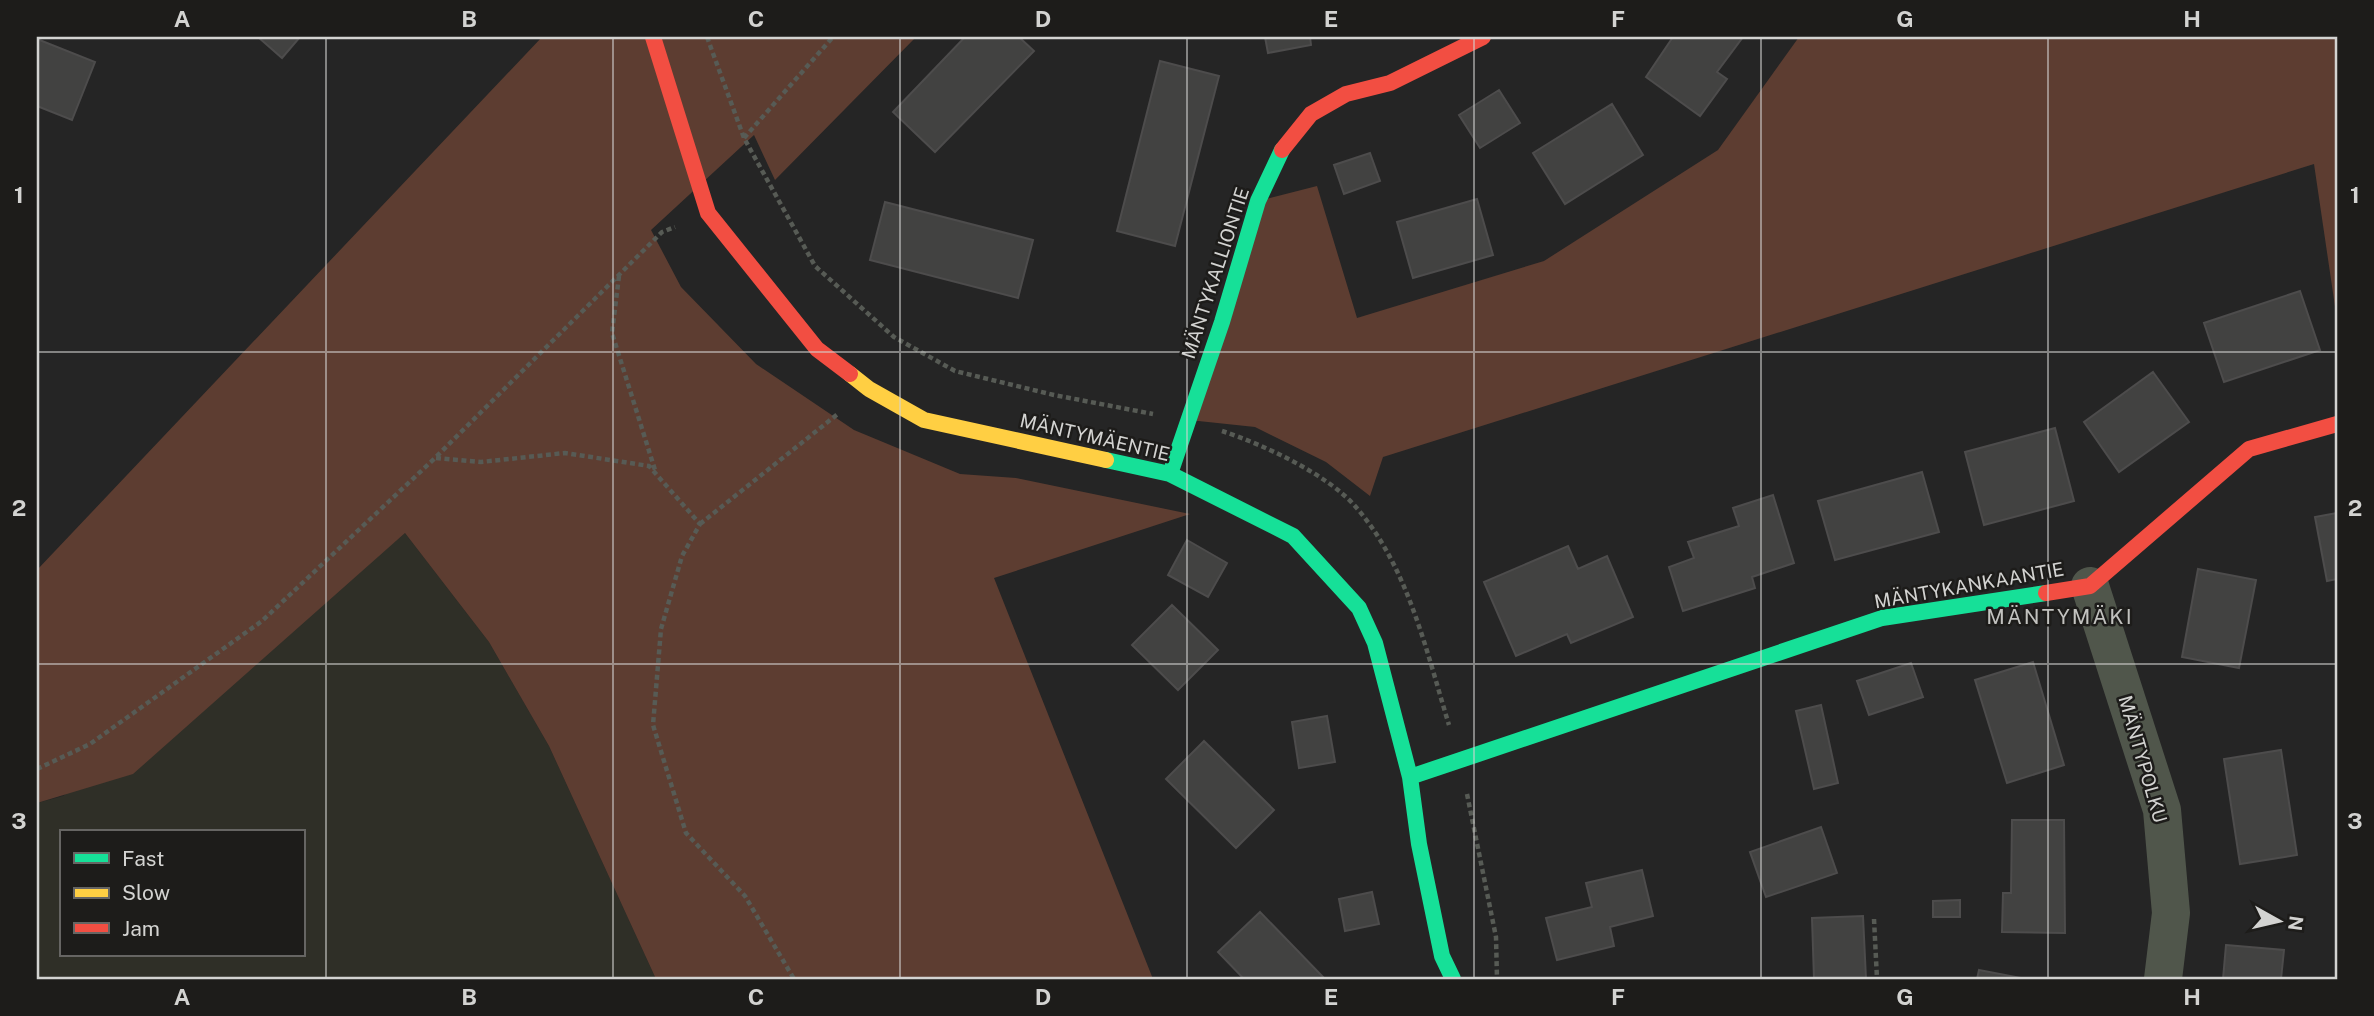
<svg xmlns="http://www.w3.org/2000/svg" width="2374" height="1016" viewBox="0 0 2374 1016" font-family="'Public Sans',sans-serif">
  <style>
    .built { fill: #2f2f27; fill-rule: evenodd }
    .green { fill: #5d3d31 }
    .building { fill: #424241; stroke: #4d4c4c; stroke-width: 2 }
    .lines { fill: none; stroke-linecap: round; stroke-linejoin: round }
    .path { stroke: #575b55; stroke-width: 4.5; stroke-dasharray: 5 3.5; stroke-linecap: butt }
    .street { stroke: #50564b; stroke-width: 38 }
    .fast { stroke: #16e098; stroke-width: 16 }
    .slow { stroke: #ffcf43; stroke-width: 16 }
    .jam { stroke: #f24e42; stroke-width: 16 }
    .grid { fill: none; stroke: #d3d3d1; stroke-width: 2; stroke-opacity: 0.55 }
    .labels { text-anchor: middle; stroke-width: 5; stroke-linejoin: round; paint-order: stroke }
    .street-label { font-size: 19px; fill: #d3d3d1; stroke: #1d1c1a }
    .neighbourhood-label { font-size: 21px; letter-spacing: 2px; fill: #c2c2bf; stroke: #1d1c1a }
    .neatline { fill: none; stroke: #d3d3d1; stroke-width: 2.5 }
    .grid-label { font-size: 23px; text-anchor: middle; font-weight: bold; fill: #d3d3d1 }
  </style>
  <rect width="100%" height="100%" fill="#252525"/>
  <!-- built -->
  <path class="built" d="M405,533l84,109 60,104 107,233h-619v-176l26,-7 295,-224zM61,832h242v123h-242z"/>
  <!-- green -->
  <path class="green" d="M542,37h374l-141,143 -21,-45 -103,95 30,57 75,77 98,66 106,44 56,4 174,36 -196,64 159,401h-497l-107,-233 -60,-104 -84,-109 -272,241 -96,29v-233z
    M1799,37h538v283l-23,-156 -931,293 -13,39 -44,-34 -71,-35 -66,-7 69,-219 59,-15 40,132 187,-57 174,-111z"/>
  <!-- building -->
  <path class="building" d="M258,37h42l-18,21z
    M965,37h54l15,14 -99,101 -42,-40z
    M1265,37h45l1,8 -43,8z
    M1673,37h70l-26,35 10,7 -27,37 -54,-39z
    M37,39l58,23 -23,58 -35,-14z
    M1160,61l59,15 -44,170 -58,-15z
    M1499,90l21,33 -40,25 -21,-33z
    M1612,104l31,51 -78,49 -32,-51z
    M1370,153l10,28 -36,13 -10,-29z
    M1477,199l16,56 -80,23 -16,-56z
    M885,202l148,38 -15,58 -148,-38z
    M2300,291l20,59 -96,32 -20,-59z
    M2153,372l36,50 -70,50 -35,-50z
    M2055,428l19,73 -90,24 -19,-73z
    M1922,472l17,60 -104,28 -17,-59z
    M1773,495l21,68 -42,14 3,11 -72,23 -14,-44 25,-9 -6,-16 51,-16 -6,-18z
    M2337,513v66l-10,2 -12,-64z
    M1187,540l40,23 -19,34 -40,-22z
    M1568,546l10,23 29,-13 26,61 -62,26 -4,-9 -51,22 -32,-74z
    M2198,569l58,11 -17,88 -57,-11z
    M1172,605l46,45 -40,40 -46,-45z
    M2033,662l31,103 -57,18 -32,-103z
    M1911,663l12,34 -54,18 -12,-34z
    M1821,705l17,78 -24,6 -18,-78z
    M1327,716l8,46 -36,6 -7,-46z
    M1204,741l70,69 -38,38 -70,-69z
    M2281,750l16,105 -57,9 -16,-105z
    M2012,820h52l1,113 -63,-1 1,-39h8z
    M1821,827l16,46 -71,24 -16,-45z
    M1642,870l11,46 -43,11 4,19 -57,14 -11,-42 46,-11 -6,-24z
    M1372,892l7,32 -34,7 -6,-32z
    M1960,900v17h-27v-16z
    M1260,912l65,67h-81l-26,-27z
    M1863,916l3,63h-52l-2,-61z
    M2226,945l58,5 -3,29h-58z
    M1979,970l47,9h-49z"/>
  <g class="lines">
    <!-- path -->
    <path class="path" d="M707,37l37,101 71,128 79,71 61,34 99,24 99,19
      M744,138l89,-101
      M619,276l-7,57 43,137
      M1222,431c40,13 105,43 133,75 53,60 71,144 94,219
      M436,458l45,4 84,-9 84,13 51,58 -18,32 -21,73 -8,96 33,108 59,63 49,83
      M700,524l139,-111
      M37,769l53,-25 172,-123 173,-163 227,-226 13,-5
      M1467,794l29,143 1,42
      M1874,919l3,60"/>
    <!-- street -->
    <path class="street" d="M2090,586l72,224 9,103 -8,66"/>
    <!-- fast -->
    <path class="fast" d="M1106,460l64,14 123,62 66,72 16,35 35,134 9,67 23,112 11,23
      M1170,474l52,-152 36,-121 24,-51
      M1410,777l472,-159 164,-25"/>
    <!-- slow -->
    <path class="slow" d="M850,374l19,15 55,31 182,40"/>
    <!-- jam -->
    <path class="jam" d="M653,37l55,176 109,136 33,25
      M1282,150l29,-36 35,-20 44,-11 93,-46
      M2046,593l44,-7 159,-137 88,-25"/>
  </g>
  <!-- grid -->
  <path class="grid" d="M326,37v942M613,37v942M900,37v942M1187,37v942M1474,37v942M1761,37v942M2048,37v942M37,352h2300M37,664h2300"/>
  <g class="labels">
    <!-- street labels -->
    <g class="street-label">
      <text transform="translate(1215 273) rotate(-72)" y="7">MÄNTYKALLIONTIE</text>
      <text transform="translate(1095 437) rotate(13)" y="7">MÄNTYMÄENTIE</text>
      <text transform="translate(1969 585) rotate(-10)" y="7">MÄNTYKANKAANTIE</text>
      <text transform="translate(2143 759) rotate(74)" y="7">MÄNTYPOLKU</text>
    </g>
    <!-- neighbourhood labels -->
    <g class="neighbourhood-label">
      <text x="2060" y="624">MÄNTYMÄKI</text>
    </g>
  </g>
  <!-- border -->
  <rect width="2374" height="1016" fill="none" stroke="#1d1c1a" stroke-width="77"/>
  <!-- legend -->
  <rect x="60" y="830" width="245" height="126" fill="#1d1c1a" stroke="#666563" stroke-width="2"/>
  <rect x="74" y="853" width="35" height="10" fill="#16e098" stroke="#666563" stroke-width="2"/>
  <text x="122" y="866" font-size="21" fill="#d3d3d1">Fast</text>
  <rect x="74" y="888" width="35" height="10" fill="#ffcf43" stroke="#666563" stroke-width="2"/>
  <text x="122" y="900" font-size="21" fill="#d3d3d1">Slow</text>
  <rect x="74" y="923" width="35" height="10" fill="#f24e42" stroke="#666563" stroke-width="2"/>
  <text x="122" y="936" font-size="21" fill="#d3d3d1">Jam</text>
  <!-- north arrow -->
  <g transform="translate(2279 921) rotate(98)" stroke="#1d1c1a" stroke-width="5" paint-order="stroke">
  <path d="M0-5L12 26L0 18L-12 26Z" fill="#d3d3d1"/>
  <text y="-10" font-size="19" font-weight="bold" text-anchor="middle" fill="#d3d3d1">N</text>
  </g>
  <rect x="38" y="38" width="2298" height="940" class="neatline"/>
  <g class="grid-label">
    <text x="182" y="27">A</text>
    <text x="469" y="27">B</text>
    <text x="756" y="27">C</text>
    <text x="1043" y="27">D</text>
    <text x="1331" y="27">E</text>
    <text x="1618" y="27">F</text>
    <text x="1905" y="27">G</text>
    <text x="2192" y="27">H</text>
    <text x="19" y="203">1</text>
    <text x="2355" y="203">1</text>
    <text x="19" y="516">2</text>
    <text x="2355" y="516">2</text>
    <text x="19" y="829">3</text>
    <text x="2355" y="829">3</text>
    <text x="182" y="1005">A</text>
    <text x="469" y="1005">B</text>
    <text x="756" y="1005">C</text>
    <text x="1043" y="1005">D</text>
    <text x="1331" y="1005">E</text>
    <text x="1618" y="1005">F</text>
    <text x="1905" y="1005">G</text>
    <text x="2192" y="1005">H</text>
  </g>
</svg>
